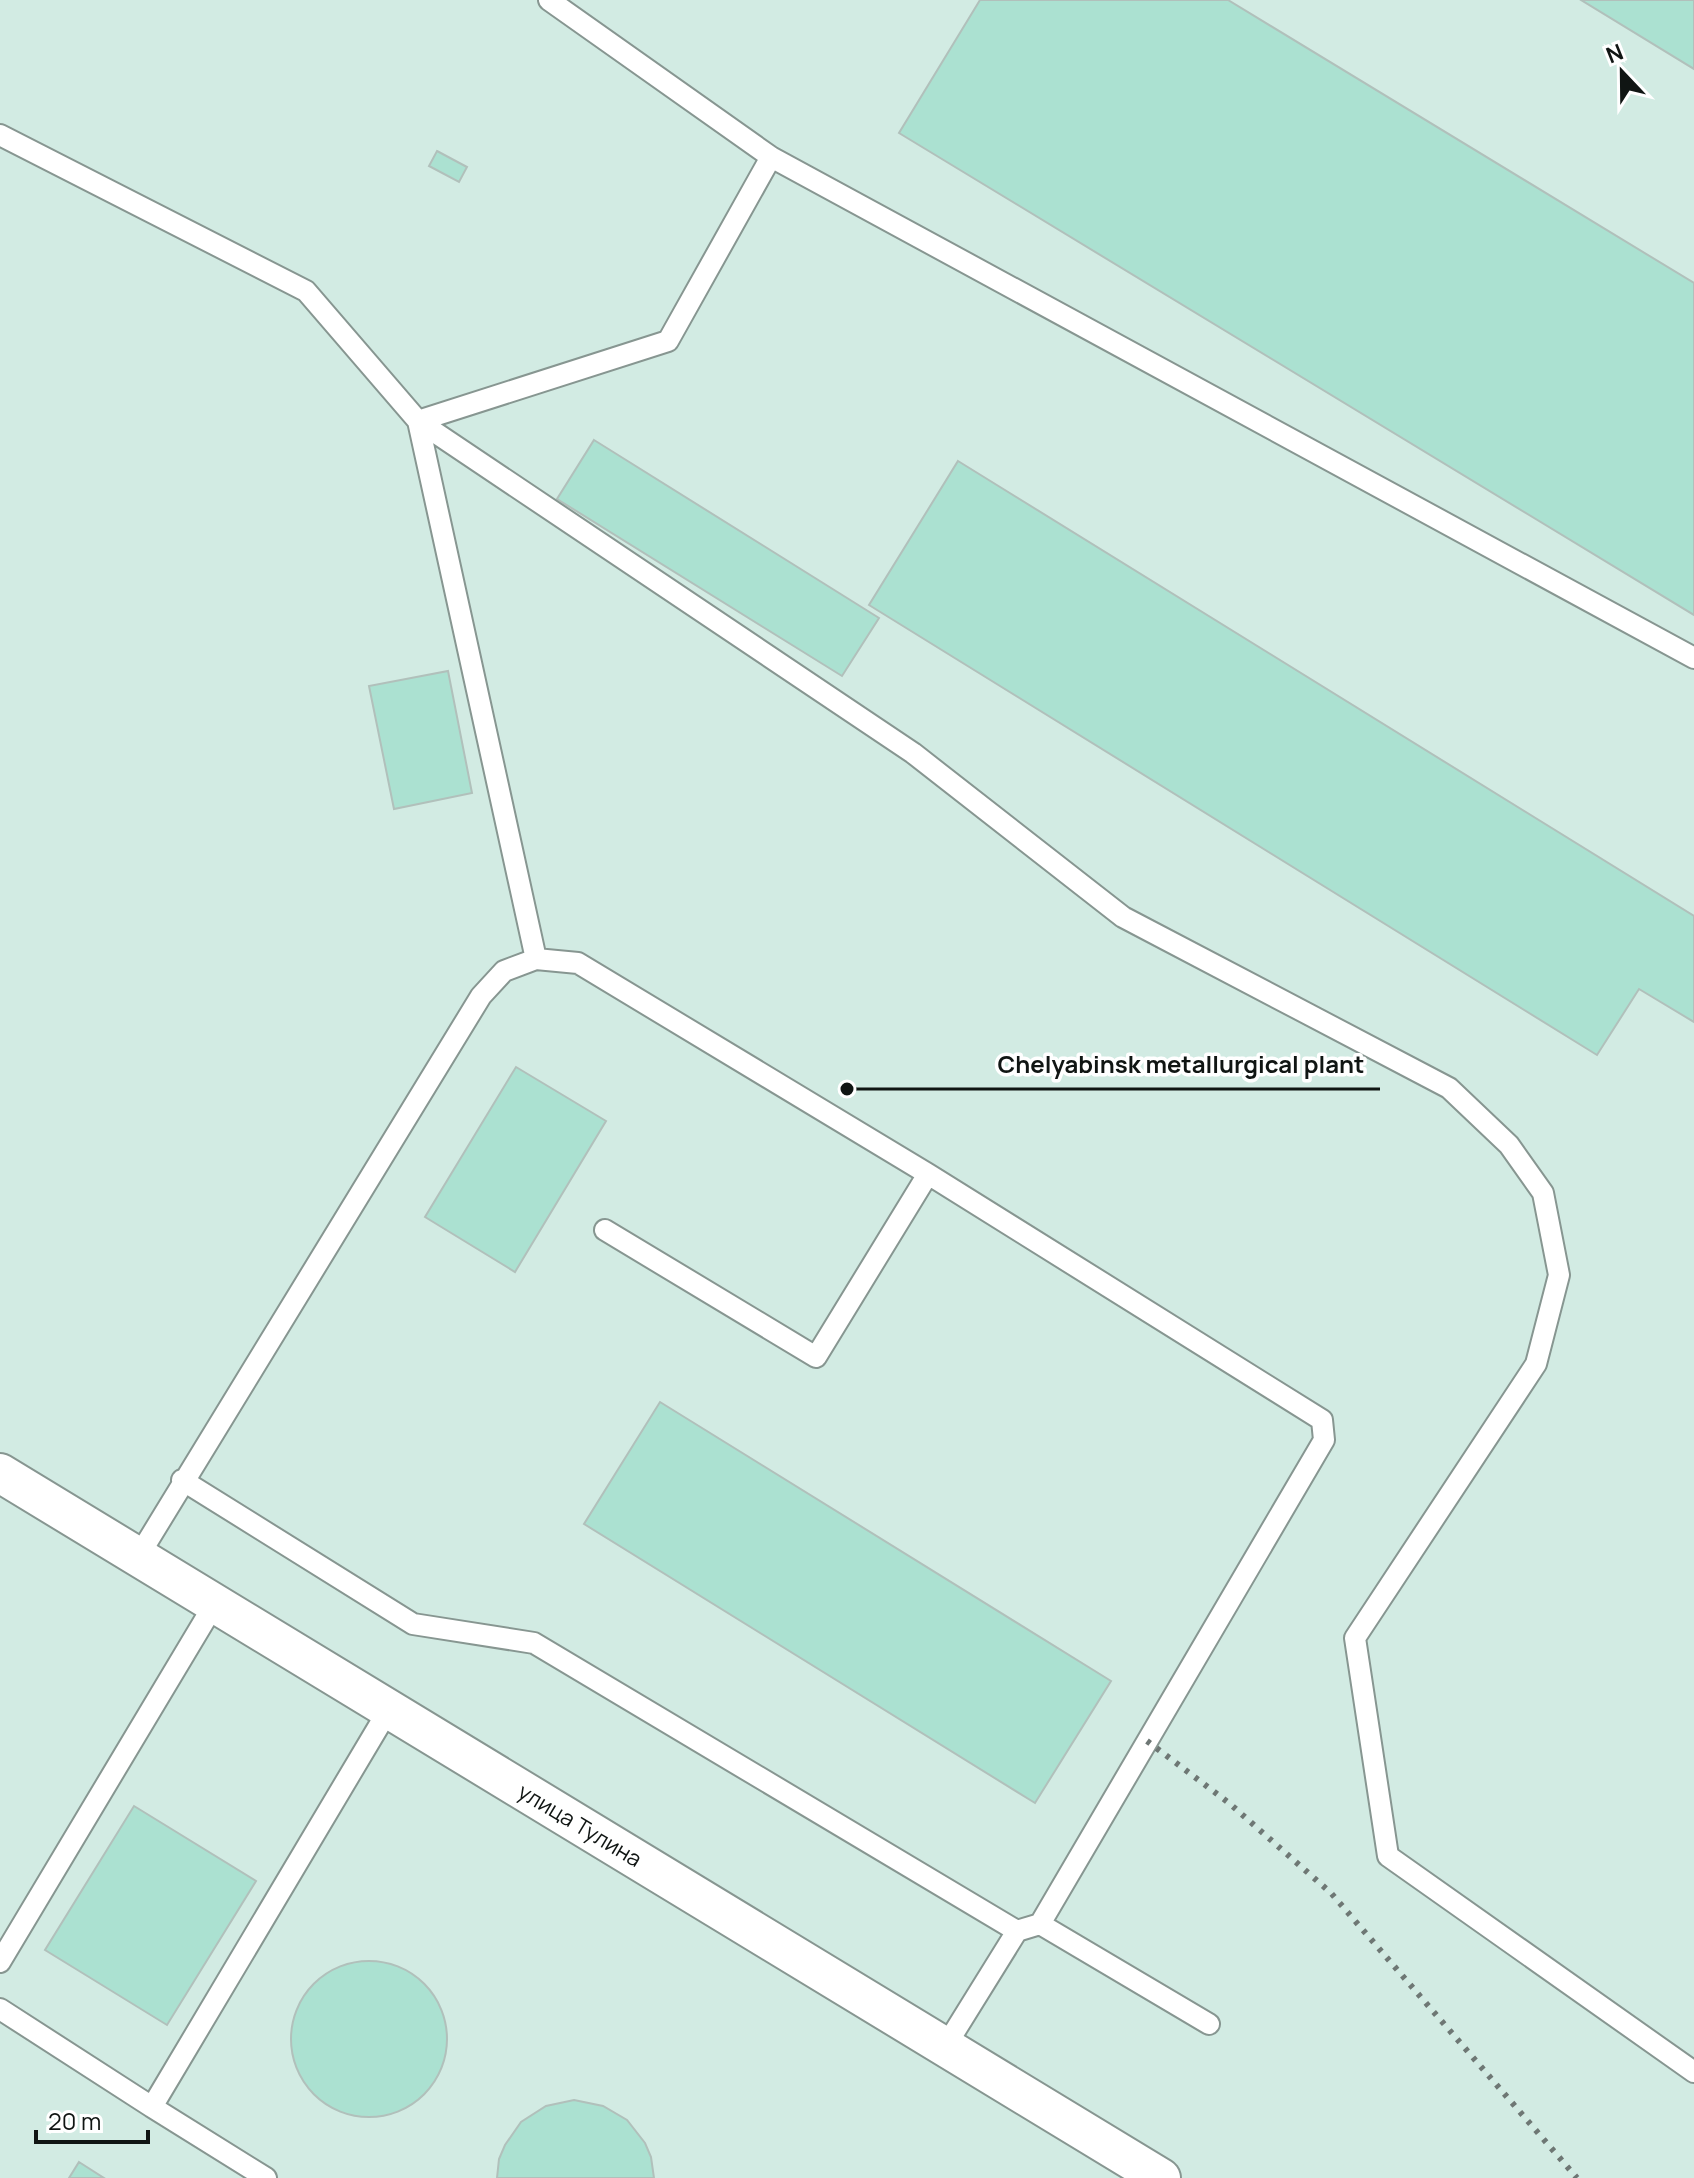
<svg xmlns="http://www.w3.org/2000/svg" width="1694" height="2178" viewBox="0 0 1694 2178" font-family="Manrope,sans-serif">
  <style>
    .built { fill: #d2ebe3 }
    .building { fill: #abe1d1; stroke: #b1c0bb; stroke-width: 2 }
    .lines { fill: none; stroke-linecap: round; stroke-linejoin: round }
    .lane-casing { stroke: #879691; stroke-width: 24 }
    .street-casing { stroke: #879691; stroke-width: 42 }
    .lane { stroke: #fff; stroke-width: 20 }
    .street { stroke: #fff; stroke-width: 38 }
    .rail { stroke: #6e7774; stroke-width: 6; stroke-dasharray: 4 8; stroke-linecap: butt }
    .labels { text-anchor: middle; stroke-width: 7; stroke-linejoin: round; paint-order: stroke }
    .street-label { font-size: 22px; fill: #101513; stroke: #fff }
    .leader { fill: none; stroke: #101513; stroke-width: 3 }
    .callout-dot { fill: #101513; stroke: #fff; stroke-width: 3 }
    .callout-label { font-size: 24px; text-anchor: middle; font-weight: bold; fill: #101513; stroke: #fff; stroke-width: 7; stroke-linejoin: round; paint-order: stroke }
  </style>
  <rect width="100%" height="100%" fill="#e5f5f0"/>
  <!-- built -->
  <path class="built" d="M0,0h1694v2178h-1694z"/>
  <!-- building -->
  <path class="building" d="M980,0h248l466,283v332l-795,-482z
    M1581,0h113v69z
    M437,151l30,16 -8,15 -30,-16z
    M594,440l285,178 -37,58 -285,-177z
    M958,461l736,455v106l-55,-33 -42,66 -728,-450z
    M448,671l24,122 -78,16 -25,-123z
    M516,1067l90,54 -91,151 -90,-55z
    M660,1402l451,279 -76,122 -451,-279z
    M134,1806l122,75 -89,144 -122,-75z
    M291 2039a78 78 0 1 1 156 0a78 78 0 1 1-156 0Z
    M574,2100l29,6 24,14 18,23 6,14 3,21h-157l2,-19 6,-14 16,-23 25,-16z
    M79,2162l25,16h-35z"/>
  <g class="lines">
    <defs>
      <path id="lane" d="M549,0l222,157
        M0,135l306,156 112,130 495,332 210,164 326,171 60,57 34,48 16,82 -23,89 -181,274 33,218 306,216
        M536,959l-118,-538 250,-80 103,-184 923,501
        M605,1230l211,127 112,-183
        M182,1480l231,144 121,19 483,288
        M138,1557l343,-561 23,-25 32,-12 42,4 350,211 394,246 2,20 -284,484 -23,7 -72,116
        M1040,1924l169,100
        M0,1962l215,-359
        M0,2009l152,98
        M266,2178l-114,-71 237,-398"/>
      <path id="street" d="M0,1473l1161,705"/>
    </defs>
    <!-- lane casing -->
    <use href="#lane" class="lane-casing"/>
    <!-- street casing -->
    <use href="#street" class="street-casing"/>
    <!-- lane -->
    <use href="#lane" class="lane"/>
    <!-- street -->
    <use href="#street" class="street"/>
    <!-- rail -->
    <path class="rail" d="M1147,1741l82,62 102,90 246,285"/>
  </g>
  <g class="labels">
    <!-- street labels -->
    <g class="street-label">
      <text transform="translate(580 1825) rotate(31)" y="8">улица Тулина</text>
    </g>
  </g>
  <!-- callouts -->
  <path class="leader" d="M847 1089L981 1089H1380"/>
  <circle class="callout-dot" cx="847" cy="1089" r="8"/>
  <g class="callout-label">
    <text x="1181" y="1073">Chelyabinsk metallurgical plant</text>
  </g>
  <!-- north arrow -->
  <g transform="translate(1622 72) rotate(338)" stroke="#ffffff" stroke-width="6" paint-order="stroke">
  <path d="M0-6L14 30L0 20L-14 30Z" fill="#101513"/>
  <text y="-12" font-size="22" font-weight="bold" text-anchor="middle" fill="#101513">N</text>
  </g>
  <!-- scale -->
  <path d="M36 2130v12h112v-12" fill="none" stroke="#101513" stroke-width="4"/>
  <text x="48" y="2130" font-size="24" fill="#101513" stroke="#ffffff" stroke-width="6" paint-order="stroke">20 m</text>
</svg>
